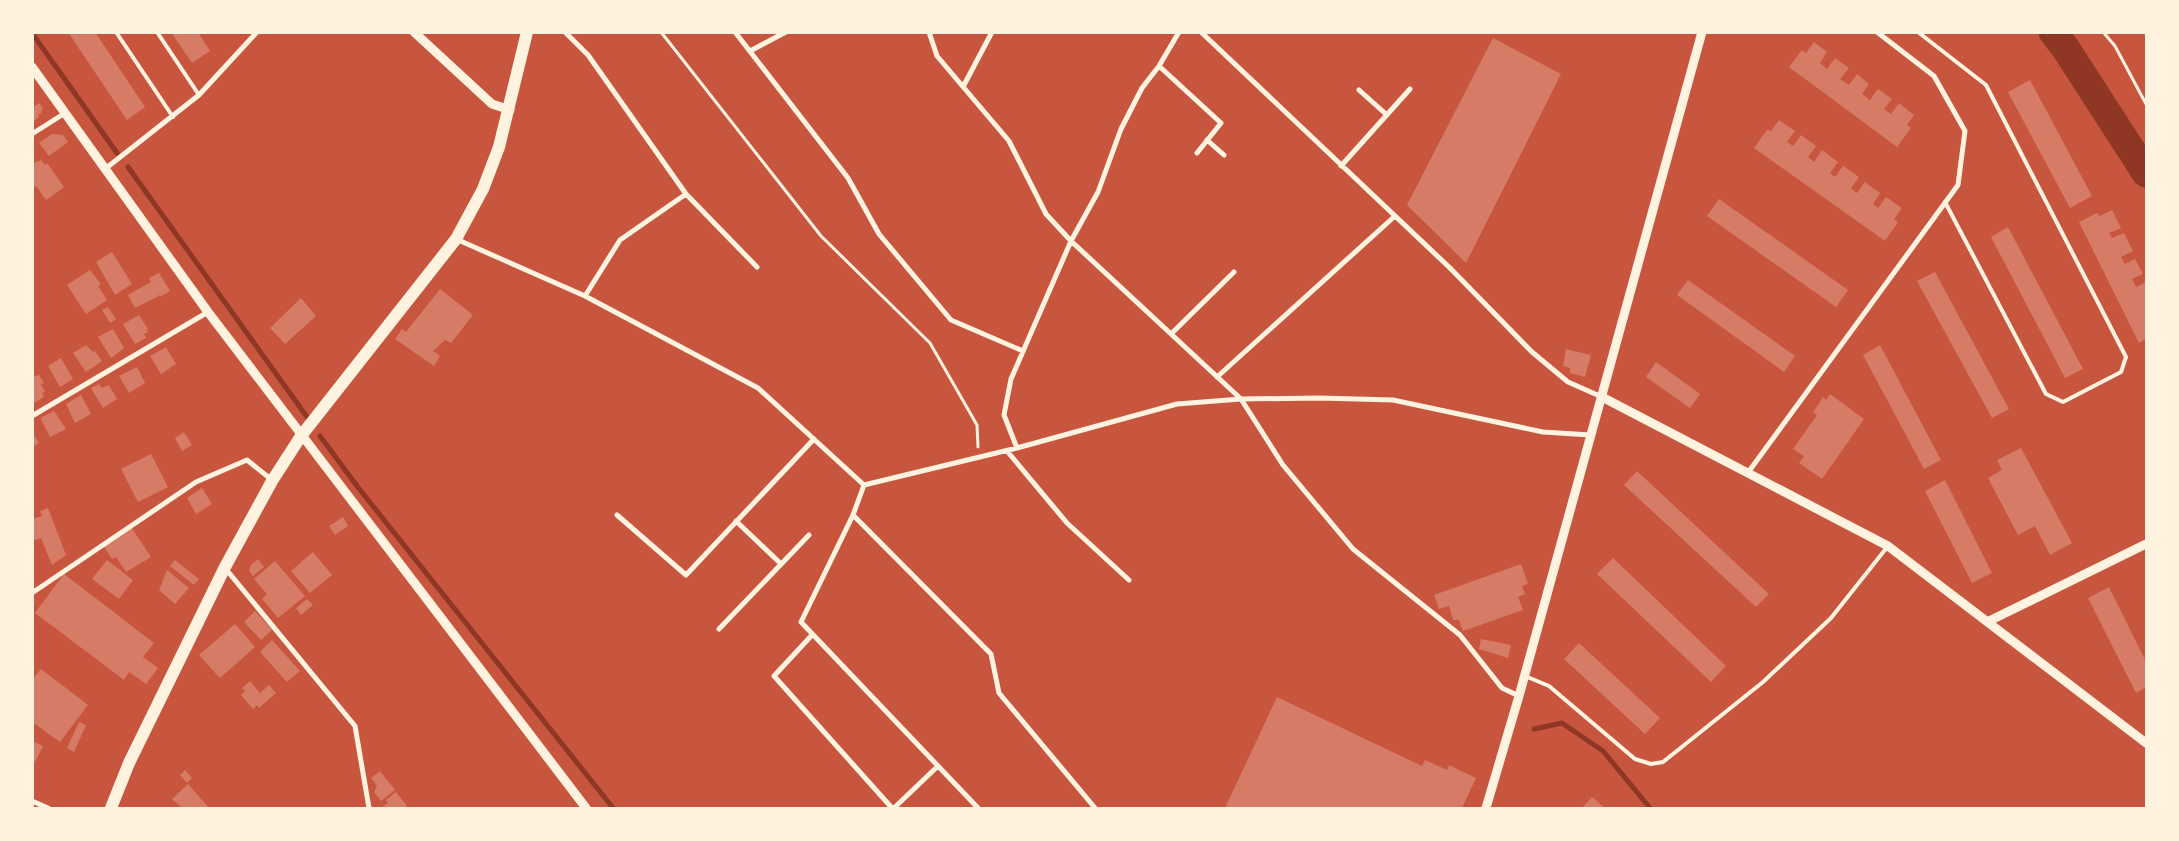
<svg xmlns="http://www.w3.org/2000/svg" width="2179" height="841" viewBox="0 0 2179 841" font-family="'Exo 2',sans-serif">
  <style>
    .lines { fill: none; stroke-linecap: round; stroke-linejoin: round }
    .stream { stroke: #8f3625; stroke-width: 5 }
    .river { stroke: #8f3625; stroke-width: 29 }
    .building { fill: #d67c66 }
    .path { stroke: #fff3e0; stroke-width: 3 }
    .service { stroke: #fff3e0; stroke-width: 4 }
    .minor { stroke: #fff3e0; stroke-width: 5 }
    .tertiary { stroke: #fff3e0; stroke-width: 9 }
    .primary { stroke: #fff3e0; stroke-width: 12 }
  </style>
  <rect width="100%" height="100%" fill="#c8553d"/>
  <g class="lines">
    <!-- stream -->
    <path class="stream" d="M32,33l85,120
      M128,167l179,250
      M320,436l37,50 256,322
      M1534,729l28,-6 41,28 47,57"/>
    <!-- river -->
    <path class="river" d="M2053,32l13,17 80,124"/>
  </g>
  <!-- building -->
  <path class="building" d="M68,32h27l50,75 -18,13z
    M171,32h27l12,19 -18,12z
    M1493,38l68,36 -95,189 -59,-58z
    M1814,42l13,10 -7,11 7,6 8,-11 14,10 -9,11 9,6 8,-11 12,10 -7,10 8,6 8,-11 14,10 -8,10 7,5 8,-11 15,12 -7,10 4,3 -14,19 -108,-80 13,-17 4,3z
    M2030,80l62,116 -22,12 -62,-116z
    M39,103l4,5 -2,5 -3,2 1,2 -7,5v-14z
    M1779,120l16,11 -8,11 6,4 8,-11 15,11 -8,11 6,5 8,-12 16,12 -8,11 5,4 8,-11 16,11 -8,11 6,5 8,-11 15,11 -7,11 5,4 8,-11 16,11 -8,11 4,3 -13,19 -131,-93 13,-18 4,1z
    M52,134l11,1 5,7 -19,14 -10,-13z
    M41,160l4,5 2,-2 17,24 -18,13 -10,-14 -4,3v-25z
    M1719,199l129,91 -12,17 -129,-91z
    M2112,210l9,18 -12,5 3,5 12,-5 9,18 -12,6 4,7 10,-5 8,15 -11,5 4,8 10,-5v57l-7,4 -60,-121 18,-9 3,3z
    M2008,227l75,142 -18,9 -74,-141z
    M112,252l20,32 -17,11 -19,-33z
    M90,270l11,14 -3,2 9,14 -21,14 -19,-29z
    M1935,272l74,137 -17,9 -75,-137z
    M159,273l11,18 -10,6 -3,-7 2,6 -24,12 -7,-13 23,-13 -2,-4z
    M1688,280l107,76 -11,16 -107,-77z
    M440,289l33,26 -22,28 -6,-3 -12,11 7,5 -6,10 -39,-27 7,-10 4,3z
    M301,298l15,18 -31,28 -15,-16z
    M108,307l8,12 -6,4 -8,-13z
    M139,315l9,14 -1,1 1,2 -4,2 2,4 -11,6 -12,-20z
    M113,329l11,19 -13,10 -13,-21z
    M86,345l7,7 2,-1 7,10 -16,11 -13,-19z
    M1880,345l61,115 -17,9 -61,-114z
    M166,347l10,17 -15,10 -11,-18z
    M1566,349l25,6 -6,22 -15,-4v-5l-7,-2z
    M61,358l12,21 -13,8 -12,-21z
    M1656,362l44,32 -10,14 -44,-31z
    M137,367l8,16 -16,10 -10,-17z
    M39,375l5,8 -3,1 4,8 -3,1 2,4 -10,6 -2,-26z
    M99,384l3,4 7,-3 8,14 -14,9 -12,-20z
    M1830,394l34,25 -42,60 -23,-16 5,-7 -11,-7 24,-34 -4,-3 10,-15 3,3z
    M81,395l10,19 -16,9 -9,-19z
    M54,411l12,18 -16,8 -9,-18 1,-2z
    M32,432l7,11 -7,4z
    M184,432l8,13 -10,6 -7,-13z
    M2021,448l51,95 -22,12 -15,-29 -17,9 -30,-57 14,-8 -5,-10z
    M151,454l17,33 -30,15 -17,-33z
    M1637,471l132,123 -13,13 -132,-122z
    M1945,480l47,93 -20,10 -47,-92z
    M202,488l10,16 -16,10 -9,-16z
    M48,508l18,47 -14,10 -11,-27 -9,3v-22l10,-3 -2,-5z
    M343,517l5,9 -13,9 -6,-9z
    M131,527l20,30 -25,15 -10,-15 -4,2 -9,-14z
    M313,552l19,23 -22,18 -19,-22z
    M1613,558l113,108 -15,16 -114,-108z
    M258,559l6,8 -11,9 -4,-5 2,-6z
    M107,560l26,20 -14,19 -27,-20z
    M175,560l24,19 -5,6 -24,-19z
    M275,561l30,35 -27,22 -16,-19 5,-5 -13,-15z
    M1521,564l7,20 -6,2 3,8 -7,3 5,13 -60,21 -4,-11h-6l-4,-14 -10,3 -5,-14z
    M167,570l22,18 -14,16 -16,-14z
    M64,574l90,69 -11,14 15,11 -12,16 -17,-12 -5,8 -89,-67z
    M2109,587l37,75v25l-10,6 -48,-95z
    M307,599l6,6 -12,10 -5,-7z
    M255,611l17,19 -11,10 -17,-18z
    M235,624l20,23 -35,31 -21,-23z
    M1481,639l30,6 -3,13 -29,-9z
    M272,640l28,31 -13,11 -27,-30z
    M1579,643l81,75 -15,16 -81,-75z
    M41,669l47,36 -28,37 -28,-20v-42z
    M250,681l10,12 9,-8 7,8 -17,15 -2,-3 -4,4 -12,-14 4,-4 -3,-3z
    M1277,697l145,69 3,-6 22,10 2,-5 27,13 -14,30h-237z
    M79,722l7,3 -12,27 -7,-4z
    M32,741l11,5 -11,22z
    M185,770l7,8 -5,5 -7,-8z
    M380,771l15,19 -14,11 -7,-9 3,-6 -6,-8z
    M188,784l21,24h-27l-10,-9z
    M396,792l11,14 -4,2h-22l7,-5 -2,-3z
    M1592,797l13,11h-23z"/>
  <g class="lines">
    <!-- path -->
    <path class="path" d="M661,32l160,204 109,107 47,82 1,22
      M2103,32l12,14 31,58"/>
    <!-- service -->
    <path class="service" d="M116,32l57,85
      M157,32l42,63
      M1918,32l68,53 140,272 -5,15 -58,30 -17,-8 -101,-192
      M1525,676l24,10 86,73 16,5 12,-2 100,-80 68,-64 57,-72"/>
    <!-- minor -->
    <path class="minor" d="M565,32l23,23 98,139 71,73
      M735,32l113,146 31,56 72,86 72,31
      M929,32l8,24 72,85 37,73 25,27 170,158 42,66 70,84 107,86 42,53 17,8
      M1201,32l249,236 82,84 36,30 34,15
      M750,51l36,-19
      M1159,66l62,57 -24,30
      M964,85l28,-53
      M1359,90l28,25
      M32,134l33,-21
      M1207,140l17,15
      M1341,166l69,-77
      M105,169l94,-74 58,-63
      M456,239l129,57 173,92 106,97 153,-37 160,-44 64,-5 78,-1 74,2 150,32 47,3
      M585,296l35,-56 66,-46
      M1171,334l63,-62
      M1217,377l178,-161
      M32,416l176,-104
      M1017,448l-13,-33 7,-36 60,-138 27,-49 23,-63 21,-41 17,-22 20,-34
      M1007,451l60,72 62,57
      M1747,474l211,-289 7,-54 -31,-55 -57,-44
      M864,485l-11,30 -52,107 177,186
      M617,515l69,60 128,-136
      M853,515l138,139 8,39 96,115
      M736,521l44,42
      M225,568l130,158 14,82
      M32,593l164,-111 51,-22 25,20
      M719,629l90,-94
      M812,635l-38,41 118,132
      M32,801l16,7
      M894,808l44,-42"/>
    <!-- tertiary -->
    <path class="tertiary" d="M414,32l78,72 18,6
      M32,67l176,245 378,496
      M1602,397l286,149 258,197
      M1989,621l157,-77
      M1486,808l33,-112 183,-664"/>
    <!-- primary -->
    <path class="primary" d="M111,808l18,-45 96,-196 47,-86 29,-45 155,-197 27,-50 16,-42 28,-115"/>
  </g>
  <!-- border -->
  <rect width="2179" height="841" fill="none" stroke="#fff3e0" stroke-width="68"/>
</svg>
